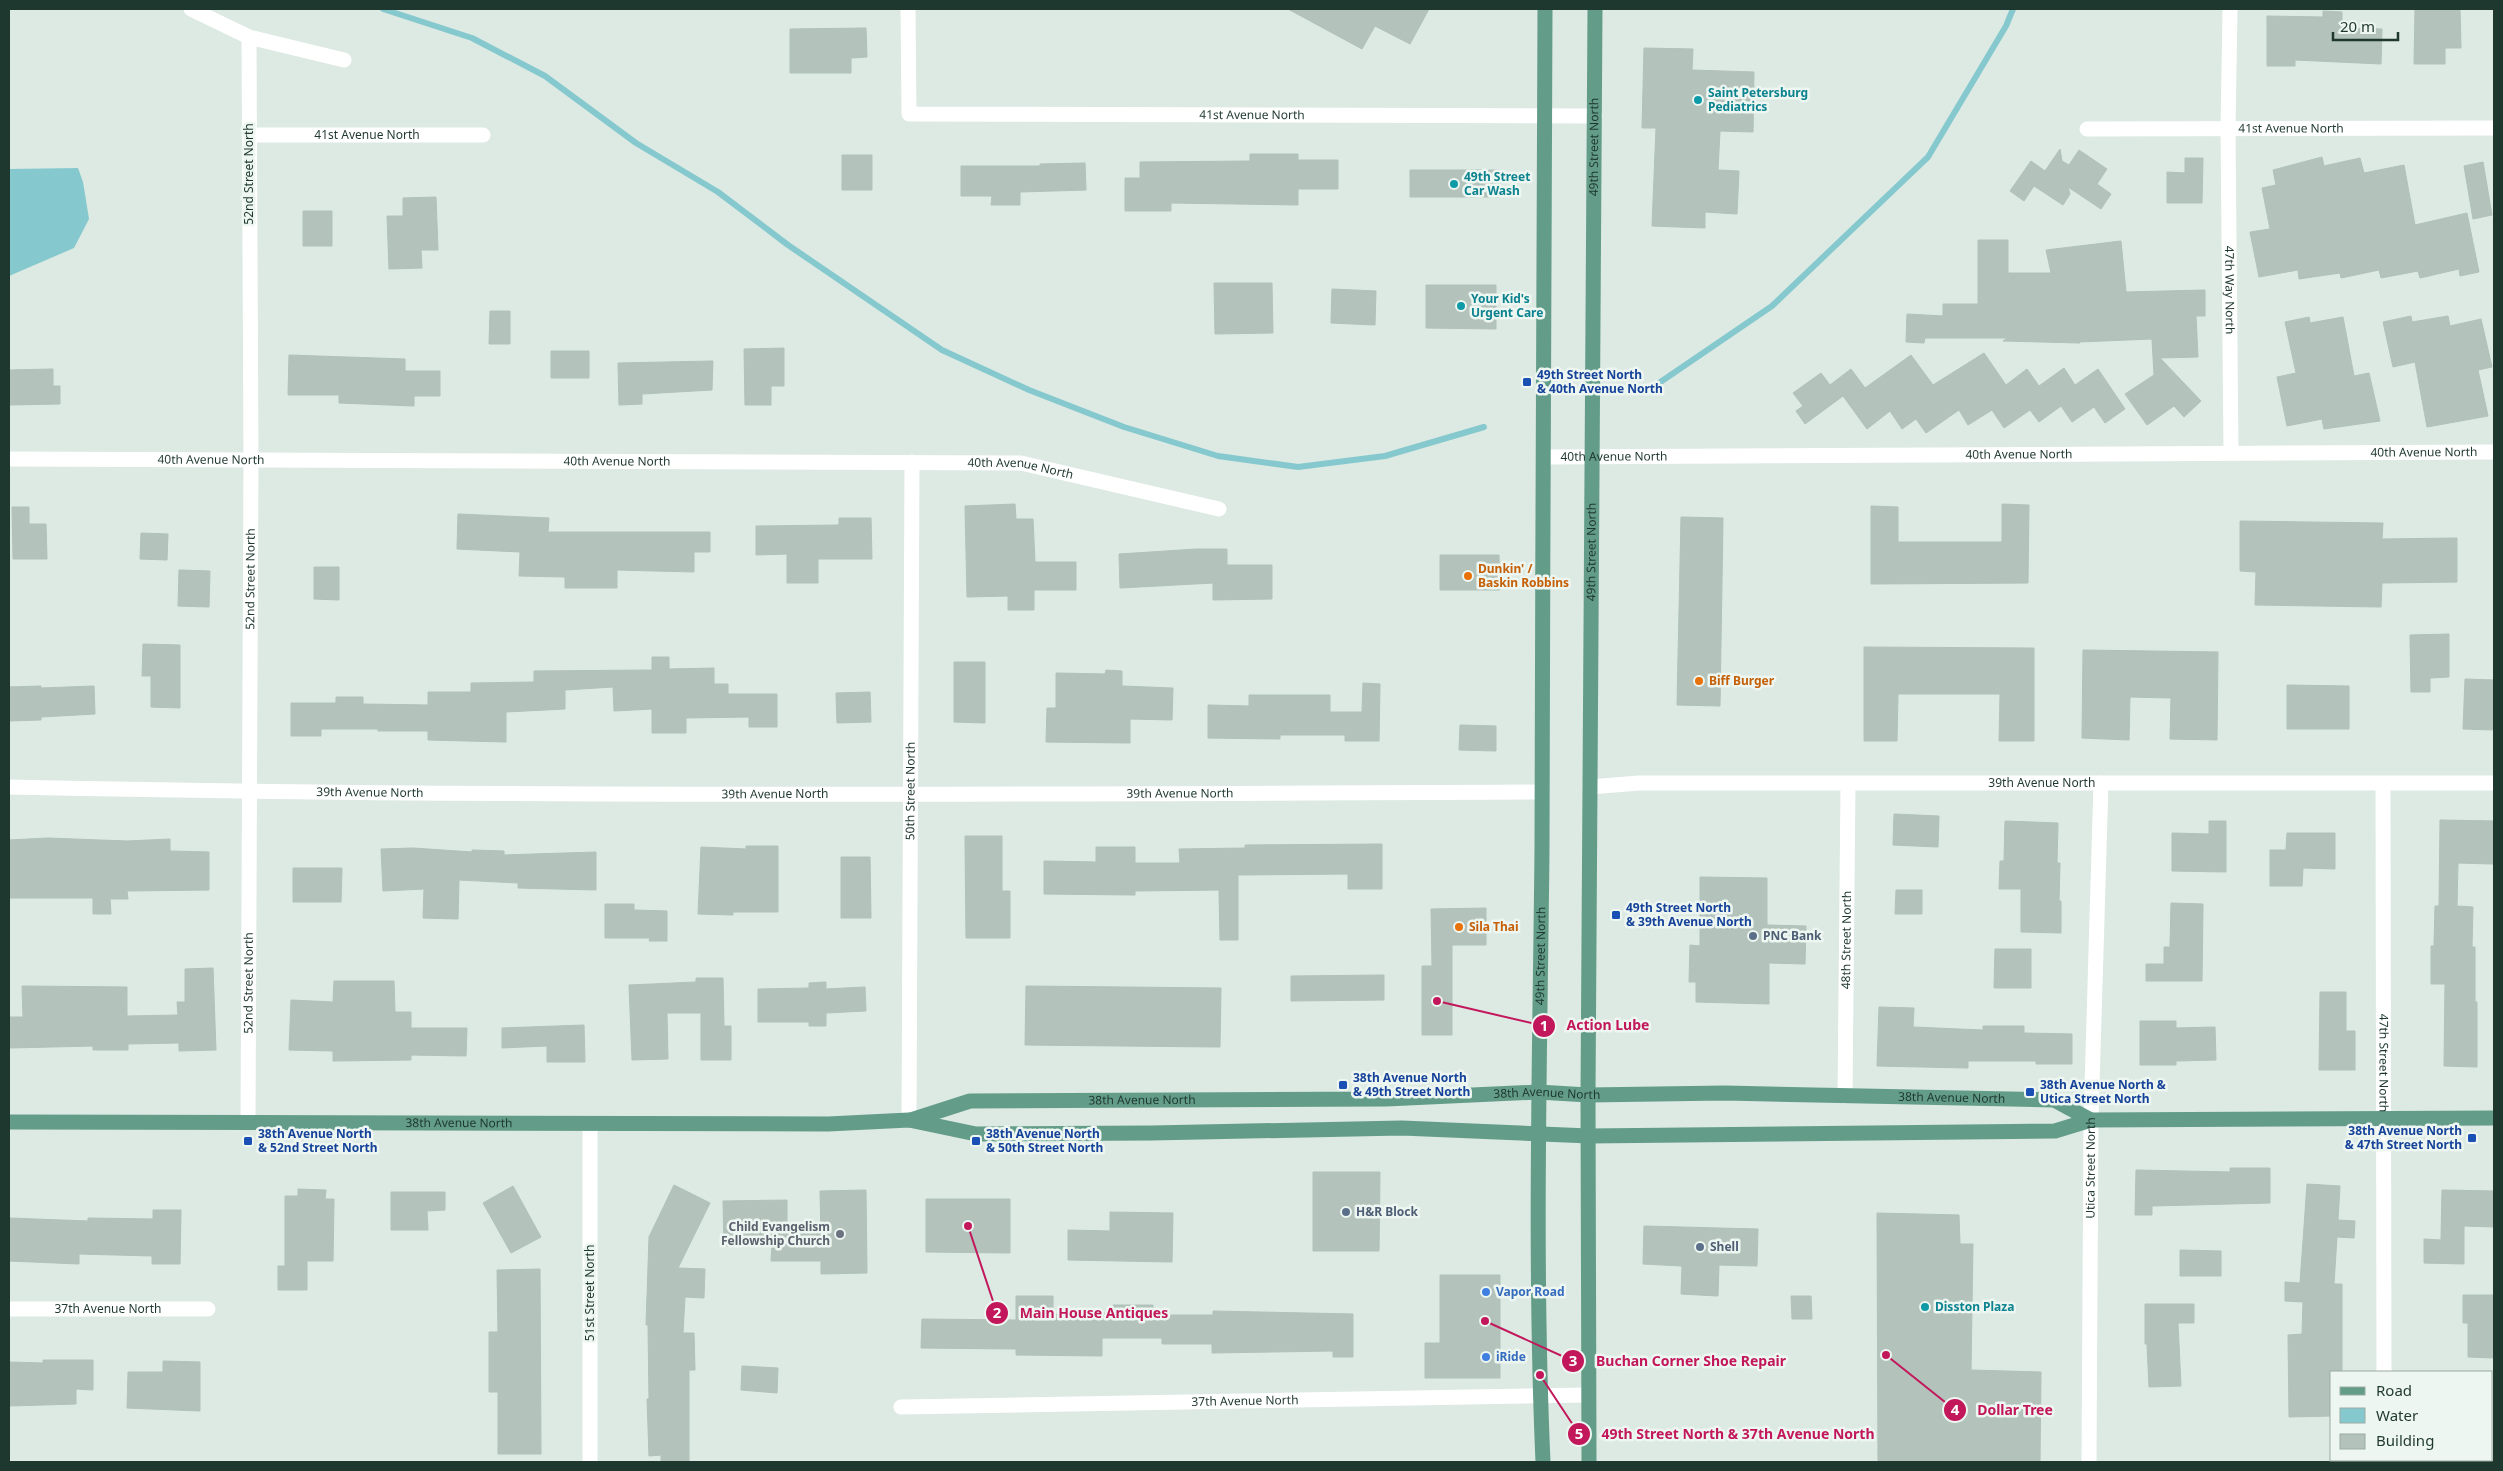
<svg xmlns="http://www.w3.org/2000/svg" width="2503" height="1471" viewBox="0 0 2503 1471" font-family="'Noto Sans',sans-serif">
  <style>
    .water { fill: #85c9ce }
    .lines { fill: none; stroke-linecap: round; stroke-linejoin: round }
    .stream { stroke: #85c9ce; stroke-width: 6 }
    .building { fill: #b3c3bb; stroke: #b0c2b9 }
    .minor { stroke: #fff; stroke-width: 15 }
    .major { stroke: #639d89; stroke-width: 15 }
    .culture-dot { fill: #0f9aa8; stroke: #edf6f1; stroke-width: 2 }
    .transit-dot { fill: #1a4fb4; stroke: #edf6f1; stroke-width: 2 }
    .food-dot { fill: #e8710a; stroke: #edf6f1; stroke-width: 2 }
    .service-dot { fill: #5c6f8a; stroke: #edf6f1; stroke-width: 2 }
    .worship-dot { fill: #6b7280; stroke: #edf6f1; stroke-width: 2 }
    .shop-dot { fill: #3f7fe0; stroke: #edf6f1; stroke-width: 2 }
    .labels { text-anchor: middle; stroke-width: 5; stroke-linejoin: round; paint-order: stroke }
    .culture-label { font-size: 12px; font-weight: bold; fill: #0d838f; stroke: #edf6f1; text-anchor: start }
    .street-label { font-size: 12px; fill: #1f382f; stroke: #edf6f1 }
    .transit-label { font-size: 12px; font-weight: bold; fill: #164399; stroke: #edf6f1; text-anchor: start }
    .food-label { font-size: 12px; font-weight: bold; fill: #c56008; stroke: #edf6f1; text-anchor: start }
    .service-label { font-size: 12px; font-weight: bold; fill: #4e5e75; stroke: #edf6f1; text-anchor: start }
    .worship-label { font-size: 12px; font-weight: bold; fill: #5b616d; stroke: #edf6f1; text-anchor: end }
    .shop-label { font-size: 12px; font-weight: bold; fill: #366cbe; stroke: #edf6f1; text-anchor: start }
    .leader { fill: none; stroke: #c2185b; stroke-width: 2 }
    .callout-dot { fill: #c2185b; stroke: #edf6f1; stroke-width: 2 }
    .mark-label { font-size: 15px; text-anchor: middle; font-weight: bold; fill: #fff }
    .callout-label { font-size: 14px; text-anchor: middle; font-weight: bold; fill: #c2185b; stroke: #edf6f1; stroke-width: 5; stroke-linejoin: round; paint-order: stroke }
  </style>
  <rect width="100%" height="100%" fill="#dde9e3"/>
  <!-- water -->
  <path class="water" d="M78,168l5,14 6,37 -15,29 -65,28v-107z"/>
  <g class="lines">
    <!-- stream -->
    <path class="stream" d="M383,9l89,29 73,38 91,67 82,49 70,53 154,105 87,40 95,37 94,29 80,11 87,-11 99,-29
      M1659,383l113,-77 156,-149 78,-131 7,-17"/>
  </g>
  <!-- building -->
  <path class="building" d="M1288,9h141l-19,35 -35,-18 -13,23z
    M2415,9h45l1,39h-16v16h-31z
    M2323,11l19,1v16l40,1 -1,35 -86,-4v6h-28v-50l56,1z
    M866,28l1,29 -16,1v15h-61v-44z
    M1644,48l49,1 -1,21 62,2 -1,60 -33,-1 -2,39 21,1 -2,43 -32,-2v16l-53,-2 4,-98h-14z
    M2060,149l2,12 7,4 10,-15 28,19 -10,15 14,10 -10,15 -33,-22 2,7 -7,11 -29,-19 -10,15 -14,-10 21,-30 14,10z
    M1250,154h48v6h40v29h-40v16l-127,-2v8h-46v-33h15v-16l110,-1z
    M842,155h30v35h-30z
    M2322,157l2,9 36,-8 4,15 40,-8 11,60 52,-12 12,59 -19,4 -1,-7 -39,9 -2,-7 -37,7 -2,-8 -38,8 -1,-5 -41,6 -1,-9 -39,7 -9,-45 20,-3 -8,-41 14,-3 -3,-15z
    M2185,158h18l-1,45h-35v-31l18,1z
    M2483,162l9,53 -19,4 -9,-53z
    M1085,163l1,27 -66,2v13h-29l1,-9h-31v-30h79v-2z
    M1410,170h89v27h-89z
    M436,197l2,53h-17l1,18 -33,1 -2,-53h16v-18z
    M303,211h29v35h-29z
    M1978,240h30v33h43l-5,-23 75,-9 5,51 79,-2v26h-9l2,41 -38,1 41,43 -17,16 -10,-11 -27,19 -22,-31 29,-19 -2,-36 -73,3 1,1 -77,-2 5,-3h-83l-1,5 -18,-1 1,-28 36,2v-12h35z
    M1214,283h58l1,50 -58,1z
    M1426,285h70v44l-70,-1z
    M1332,289l44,2 -1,34 -44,-2z
    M490,311h20v33h-21z
    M2411,316l1,6 36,-6 2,10 31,-7 11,48 -14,3 10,46 -61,11 -12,-65 -22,5 -10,-45z
    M2309,317l1,6 33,-6 11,59 15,-3 11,48 -56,8 -2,-10 -35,7 -10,-49 19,-4 -11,-51z
    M784,348v38h-13v19h-26l-1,-56z
    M551,351h38v27h-38z
    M1984,353l22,32 21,-16 12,17 25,-18 11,17 23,-16 27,40 -20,14 -11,-16 -22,15 -11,-16 -22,16 -9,-12 -26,18 -12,-18 -24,15 -9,-15 -33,23 -10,-14 -14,10 -12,-18 -23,18 -24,-33 -38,28 -9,-13 7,-5 -10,-13 28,-20 9,12 21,-16 14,19 46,-33 22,30z
    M289,355l116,4v12h35v25h-26v10l-75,-3v-8h-51z
    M713,361l-1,29 -70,4v10l-23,1 -1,-42z
    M53,369v17h7v18l-51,1v-35z
    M1015,504l1,15h17l2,43h41v28h-42v20h-26v-14l-41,1 -2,-91z
    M2002,504l27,1 -1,78 -157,1v-78l27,1v35h104z
    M12,507h17v17h17l1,35h-34z
    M458,514l91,4 -1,14h162v20h-16v20l-77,-2v18h-52v-11l-46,-1 1,-24 -63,-3z
    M1681,517l42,1 -3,188 -43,-1z
    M839,518h32l1,41h-54v24h-31v-29l-31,1v-29l83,-1z
    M2240,521l143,2 -1,16 75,-1v44l-75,1 -1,24 -126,-2 1,-33 -16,-1z
    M141,533l27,1 -1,26 -27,-1z
    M1197,549h30v16h45v34l-59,1v-17l-93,5 -1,-34z
    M1440,555h59l1,35h-60z
    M314,567h25v33l-25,-1z
    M179,570l31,1 -1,36 -31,-1z
    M2449,634v43l-19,1v14h-19l-1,-57z
    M143,644l37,1v63l-29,-1v-31h-9z
    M1864,647l170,1v93h-35l1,-47h-102l-1,47h-33z
    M2083,650l135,2 -1,88 -47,-1 1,-41 -41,-1 -1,43 -47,-2z
    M652,657h17v12l45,-1v16h14v10h49v33h-28v-10l-63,1v15h-34v-24l-38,2 -1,-24 -48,3v19l-59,3v30l-78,-2v-9h-50v-2h-57v7h-30v-33h45v-6h27v7l65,1v-13h43v-9l63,-1v-11l118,-1z
    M954,662h31v61l-31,-1z
    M1106,670l16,1v15l51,2 -1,32 -42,-1v24l-84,-1 1,-34h9v-35l49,1z
    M2465,679l29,1v50l-31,-1z
    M1363,683l17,1 -1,57h-34v-6h-65v4l-72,-1v-33l41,1v-11h81v17h32z
    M2287,685l62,1v43h-62z
    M41,686v2l53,-2 1,28 -54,3v3l-32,1v-34z
    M870,692l1,30 -34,1 -1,-30z
    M1460,725l36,1v25l-37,-1z
    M1894,814l45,2 -1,31 -45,-2z
    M2440,820l54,1 -1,43 -35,-1 -1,43 16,1 -1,40h3v55h2v65l-33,-1 1,-82h-14v-38h3l1,-40h4z
    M2005,821l53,2 -1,40h3l-1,38h2v32l-40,-1v-43h-22l1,-28h4z
    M2209,821h17v51l-54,-1v-38l37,1z
    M2287,833h48v36l-32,-1 -1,18h-32v-36h16z
    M965,836h37v55h8v47h-44z
    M48,838l79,3 43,-2v12l39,1v38l-82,1 1,8h-18l1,15h-18v-16h-84v-58z
    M1382,844v45h-34v-15l-110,1v65h-18l-1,-50 -84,1v4l-91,-1v-33l52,1v-15h39v16h45l-1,-14 66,-1v-3z
    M746,846h32v66h-45v3l-35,-1 3,-67 45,2z
    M413,848l59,4v-2l32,1v4l92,-3v38l-78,-2v-5l-59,-3 -1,39 -35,-1 1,-29 -41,2 -2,-42z
    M841,857h29l1,61h-30z
    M293,868h49l-1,34h-48z
    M1700,877l67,1v47l39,1 -1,38 -36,-1v41l-73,-2v-20h-7l1,-37 10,1z
    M1896,890h26v24h-27z
    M2171,903l32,1 -1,77h-56v-17h18v-17h6z
    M605,904h29v6l33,1v30h-18l1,-3h-45z
    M1486,908v37h-34v90h-30v-69h10l-1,-57z
    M1995,949h36v39h-37z
    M213,968l3,82 -37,1v-8l-51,1v6h-35v-4l-84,2v-31h14l-1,-31 105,1v29l51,-1 -1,-13h8v-33z
    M1384,975v25l-93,1v-25z
    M696,978h27l1,48h7v34h-30v-47h-34l1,46 -36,1 -3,-75 67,-3z
    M334,981h60l1,31h16v16h56l-1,28 -55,-1v5l-78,1v-10l-44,-1 2,-50 42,2z
    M826,982v7l39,-2 1,24 -40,2v13h-17v-4h-51v-33l51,-1v-5z
    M1026,986l195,2 -1,59 -195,-2z
    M2320,992h26v39h9v39h-36z
    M1879,1007l35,1 -1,19 70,3v-4h41v7l48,1v30h-36v-3h-68v7l-91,-2z
    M2140,1021h36v7l39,-1 1,33 -40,1v4h-36z
    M584,1025l1,37h-38v-16l-45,2v-20z
    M2230,1168h40v35l-118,3v9h-17l1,-45 94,2z
    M1313,1172h67l-1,79h-66z
    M2307,1184l33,2 -2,34 17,1 -1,17 -17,-1 -3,47h8v88h-10v44l-43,1 -1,-82 14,-1 1,-32 -18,-1v-19l15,1z
    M674,1185l36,18 -32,65 27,1 -1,29 -19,-1 -2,36h11l1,37h-6v92h-28v-7l-12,1 -2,-57h2l-1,-74h-2l3,-88z
    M513,1186l28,51 -30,16 -28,-50z
    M298,1189l28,1 -1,9h9l-1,62h-26v29h-29v-24h7v-70h13z
    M866,1190l1,83 -46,1v-13h-50l1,-15h-48l-1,-45 64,-1v34l34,-1 -1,-42z
    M2442,1190l52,1v36l-30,-1v38l-40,-1v-24l17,1z
    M391,1192h54v18l-18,1 1,19h-37z
    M926,1199h84v54l-84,-1z
    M153,1210h28l-1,54h-28v-8l-73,-2v10l-70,-3v-43l79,3v-3l65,1z
    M1110,1212l63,1 -1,49 -104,-2v-30l42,1z
    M1877,1213l82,2 1,29h13l-2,126 70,2 -1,90h-162z
    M1644,1226l114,3 -1,37 -38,-1 -1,31 -37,-2 1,-28 -39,-2z
    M2180,1250l41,1v25h-41z
    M540,1269l1,185h-43v-62h-9v-60h9l-1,-62z
    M1440,1275h60v103h-75v-35h15z
    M2463,1295h31v63l-26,-1v-34h-5z
    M1016,1296h37v18l60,-1v-8h40v10h60v-4l140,3v43h-20v-6l-121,2v-9h-50v-6h-60v18l-86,-1v-6l-95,-1 1,-29 94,1z
    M1791,1296h20l1,23h-20z
    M2145,1304h49v19h-16l3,63 -32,1 -2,-43h-2z
    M43,1360h50v30l-17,-1v15l-67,2v-44l34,1z
    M163,1361l37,1v49l-73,-3 1,-36h35z
    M742,1366l36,2 -1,25 -36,-3z"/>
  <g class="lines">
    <!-- minor -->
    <g class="minor">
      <path d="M191,9l58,28 95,23"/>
      <path id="s1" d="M908,9l1,105 686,2"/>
      <path id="s2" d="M2230,9l-2,120 3,323"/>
      <path id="s3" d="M2087,129l407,-1"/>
      <path id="s4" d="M249,135h234"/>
      <path id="s5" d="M1544,457l950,-5"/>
      <path id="s6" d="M9,459l1012,4 198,46"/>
      <path id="s7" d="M2383,784l1,588"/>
      <path id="s8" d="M9,787c511,11 1022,7 1533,5"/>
      <path id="s9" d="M1590,787l49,-4h855"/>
      <path id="s10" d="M1845,1096l3,-312"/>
      <path id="s11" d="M909,1120l3,-658"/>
      <path id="s12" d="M248,1121l3,-660 -2,-424"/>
      <path id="s13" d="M9,1309h199"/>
      <path id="s14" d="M901,1407l686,-12"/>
      <path d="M2384,1460v2"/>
      <path d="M590,1462v-338"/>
      <path id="s15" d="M2089,1462l2,-342 10,-337"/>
    </g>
    <!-- major -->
    <g class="major">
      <path id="s16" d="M911,1120l59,-19 416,-2 152,-7 50,3 137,-2 329,7 37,20"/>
      <path id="s17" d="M9,1122l819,2 81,-4 67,14 175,-1 251,-5 187,8 466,-5 36,-11 403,-2"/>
      <path id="s18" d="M1543,1462c-9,-204 -3,-409 -1,-613 1,-280 1,-560 3,-840"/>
      <path id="s19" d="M1589,1462l-1,-367 7,-1086"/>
    </g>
  </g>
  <!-- markers -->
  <g class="culture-dot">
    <circle cx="1698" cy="100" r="5"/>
    <circle cx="1454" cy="184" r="5"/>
    <circle cx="1461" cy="306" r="5"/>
    <circle cx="1925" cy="1307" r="5"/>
  </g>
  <g class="transit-dot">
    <rect x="1522" y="377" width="10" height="10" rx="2.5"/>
    <rect x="1611" y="910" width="10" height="10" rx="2.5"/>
    <rect x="1338" y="1080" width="10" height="10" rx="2.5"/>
    <rect x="2025" y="1087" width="10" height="10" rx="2.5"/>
    <rect x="2467" y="1133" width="10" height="10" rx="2.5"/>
    <rect x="243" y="1136" width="10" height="10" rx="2.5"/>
    <rect x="971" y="1136" width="10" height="10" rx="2.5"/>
  </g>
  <g class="food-dot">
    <circle cx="1468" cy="576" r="5"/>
    <circle cx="1699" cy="681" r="5"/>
    <circle cx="1459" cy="927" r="5"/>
  </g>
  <g class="service-dot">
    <circle cx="1753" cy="936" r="5"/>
    <circle cx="1346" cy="1212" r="5"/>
    <circle cx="1700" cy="1247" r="5"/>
  </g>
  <circle class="worship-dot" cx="840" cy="1234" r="5"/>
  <g class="shop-dot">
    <circle cx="1486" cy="1292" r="5"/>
    <circle cx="1486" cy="1357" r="5"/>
  </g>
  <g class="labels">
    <!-- culture labels -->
    <g class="culture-label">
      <text x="1708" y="97">Saint Petersburg<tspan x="1708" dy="14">Pediatrics</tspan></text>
      <text x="1464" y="181">49th Street<tspan x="1464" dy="14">Car Wash</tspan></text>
      <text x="1471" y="303">Your Kid's<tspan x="1471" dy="14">Urgent Care</tspan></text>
      <text x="1935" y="1311">Disston Plaza</text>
    </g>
    <!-- street labels -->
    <g class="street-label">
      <text dy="4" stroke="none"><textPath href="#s1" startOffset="448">41st Avenue North</textPath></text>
      <text dy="4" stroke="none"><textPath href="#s3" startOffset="204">41st Avenue North</textPath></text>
      <text dy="4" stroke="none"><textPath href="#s4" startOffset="118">41st Avenue North</textPath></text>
      <text dy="4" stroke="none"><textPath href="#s19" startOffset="1315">49th Street North</textPath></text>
      <text transform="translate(249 174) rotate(-90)" y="4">52nd Street North</text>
      <text dy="4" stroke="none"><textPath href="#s2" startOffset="281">47th Way North</textPath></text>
      <text dy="4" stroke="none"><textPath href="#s5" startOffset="880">40th Avenue North</textPath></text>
      <text dy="4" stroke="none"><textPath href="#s5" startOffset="475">40th Avenue North</textPath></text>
      <text dy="4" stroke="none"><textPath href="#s5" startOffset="70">40th Avenue North</textPath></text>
      <text dy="4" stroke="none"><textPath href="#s6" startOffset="202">40th Avenue North</textPath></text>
      <text dy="4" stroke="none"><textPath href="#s6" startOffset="608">40th Avenue North</textPath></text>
      <text dy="4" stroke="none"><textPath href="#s6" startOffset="1012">40th Avenue North</textPath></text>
      <text dy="4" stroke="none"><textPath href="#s19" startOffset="910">49th Street North</textPath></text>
      <text dy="4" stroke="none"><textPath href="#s12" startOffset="542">52nd Street North</textPath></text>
      <text dy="4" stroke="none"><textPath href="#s9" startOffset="452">39th Avenue North</textPath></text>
      <text dy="4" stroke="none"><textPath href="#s11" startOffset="329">50th Street North</textPath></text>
      <text dy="4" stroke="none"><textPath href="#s8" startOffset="361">39th Avenue North</textPath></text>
      <text dy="4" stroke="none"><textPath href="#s8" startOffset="766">39th Avenue North</textPath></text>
      <text dy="4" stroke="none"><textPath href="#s8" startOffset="1171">39th Avenue North</textPath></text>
      <text dy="4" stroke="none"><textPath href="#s10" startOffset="156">48th Street North</textPath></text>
      <text dy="4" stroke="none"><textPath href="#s18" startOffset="506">49th Street North</textPath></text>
      <text dy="4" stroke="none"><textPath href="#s12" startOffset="138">52nd Street North</textPath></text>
      <text dy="4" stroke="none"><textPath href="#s7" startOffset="279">47th Street North</textPath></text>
      <text dy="4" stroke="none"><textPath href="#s16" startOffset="639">38th Avenue North</textPath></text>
      <text dy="4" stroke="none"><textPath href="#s16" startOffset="1044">38th Avenue North</textPath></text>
      <text dy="4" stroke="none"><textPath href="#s16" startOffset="234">38th Avenue North</textPath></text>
      <text dy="4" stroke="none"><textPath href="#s17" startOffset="450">38th Avenue North</textPath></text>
      <text dy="4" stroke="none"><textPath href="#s15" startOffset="294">Utica Street North</textPath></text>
      <text transform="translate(590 1293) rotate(-90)" y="4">51st Street North</text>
      <text dy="4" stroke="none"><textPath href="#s13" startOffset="99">37th Avenue North</textPath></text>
      <text dy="4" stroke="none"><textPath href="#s14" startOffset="344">37th Avenue North</textPath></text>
    </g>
    <!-- transit labels -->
    <g class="transit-label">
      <text x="1537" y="379">49th Street North<tspan x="1537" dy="14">&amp; 40th Avenue North</tspan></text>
      <text x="1626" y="912">49th Street North<tspan x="1626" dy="14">&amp; 39th Avenue North</tspan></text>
      <text x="1353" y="1082">38th Avenue North<tspan x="1353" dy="14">&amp; 49th Street North</tspan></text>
      <text x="2040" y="1089">38th Avenue North &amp;<tspan x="2040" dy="14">Utica Street North</tspan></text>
      <text x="2462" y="1135" text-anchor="end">38th Avenue North<tspan x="2462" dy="14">&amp; 47th Street North</tspan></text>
      <text x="258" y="1138">38th Avenue North<tspan x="258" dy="14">&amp; 52nd Street North</tspan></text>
      <text x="986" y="1138">38th Avenue North<tspan x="986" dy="14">&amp; 50th Street North</tspan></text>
    </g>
    <!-- food labels -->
    <g class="food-label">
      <text x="1478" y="573">Dunkin' /<tspan x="1478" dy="14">Baskin Robbins</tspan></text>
      <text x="1709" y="685">Biff Burger</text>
      <text x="1469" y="931">Sila Thai</text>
    </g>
    <!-- service labels -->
    <g class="service-label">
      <text x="1763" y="940">PNC Bank</text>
      <text x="1356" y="1216">H&amp;R Block</text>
      <text x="1710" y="1251">Shell</text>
    </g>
    <!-- worship labels -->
    <g class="worship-label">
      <text x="830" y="1231">Child Evangelism<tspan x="830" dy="14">Fellowship Church</tspan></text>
    </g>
    <!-- shop labels -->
    <g class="shop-label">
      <text x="1496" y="1296">Vapor Road</text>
      <text x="1496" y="1361">iRide</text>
    </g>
  </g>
  <!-- callouts -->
  <path class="leader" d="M1437 1001L1544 1026M968 1226L997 1313M1485 1321L1573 1361M1886 1355L1955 1410M1540 1375L1579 1434"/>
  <g class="callout-dot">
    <circle cx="1437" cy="1001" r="5"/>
    <circle cx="968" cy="1226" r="5"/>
    <circle cx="1485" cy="1321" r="5"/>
    <circle cx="1886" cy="1355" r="5"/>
    <circle cx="1540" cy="1375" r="5"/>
    <circle cx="1544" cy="1026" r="12"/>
    <circle cx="997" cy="1313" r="12"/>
    <circle cx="1573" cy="1361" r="12"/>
    <circle cx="1955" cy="1410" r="12"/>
    <circle cx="1579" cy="1434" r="12"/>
  </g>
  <g class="mark-label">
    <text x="1544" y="1031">1</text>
    <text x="997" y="1318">2</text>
    <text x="1573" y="1366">3</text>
    <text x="1955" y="1415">4</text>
    <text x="1579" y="1439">5</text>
  </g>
  <g class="callout-label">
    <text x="1608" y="1030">Action Lube</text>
    <text x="1094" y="1318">Main House Antiques</text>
    <text x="1691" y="1366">Buchan Corner Shoe Repair</text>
    <text x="2015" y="1415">Dollar Tree</text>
    <text x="1738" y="1439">49th Street North &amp; 37th Avenue North</text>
  </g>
  <!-- border -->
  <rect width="2503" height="1471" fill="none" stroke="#1f382f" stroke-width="20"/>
  <!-- legend -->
  <rect x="2330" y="1371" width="162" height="90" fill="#edf6f1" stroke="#9baaa3"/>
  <rect x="2340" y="1387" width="25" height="8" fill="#639d89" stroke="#9baaa3"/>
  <text x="2376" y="1396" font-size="15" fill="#1f382f">Road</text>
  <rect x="2340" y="1408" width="25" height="15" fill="#85c9ce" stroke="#9baaa3"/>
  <text x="2376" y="1421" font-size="15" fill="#1f382f">Water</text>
  <rect x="2340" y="1434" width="25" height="15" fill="#b3c3bb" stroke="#9baaa3"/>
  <text x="2376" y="1446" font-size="15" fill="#1f382f">Building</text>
  <!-- scale -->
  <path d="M2333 32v8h65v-8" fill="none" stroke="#1f382f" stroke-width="2.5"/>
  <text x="2340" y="32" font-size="15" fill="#1f382f" stroke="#edf6f1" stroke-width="4" paint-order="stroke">20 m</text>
</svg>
